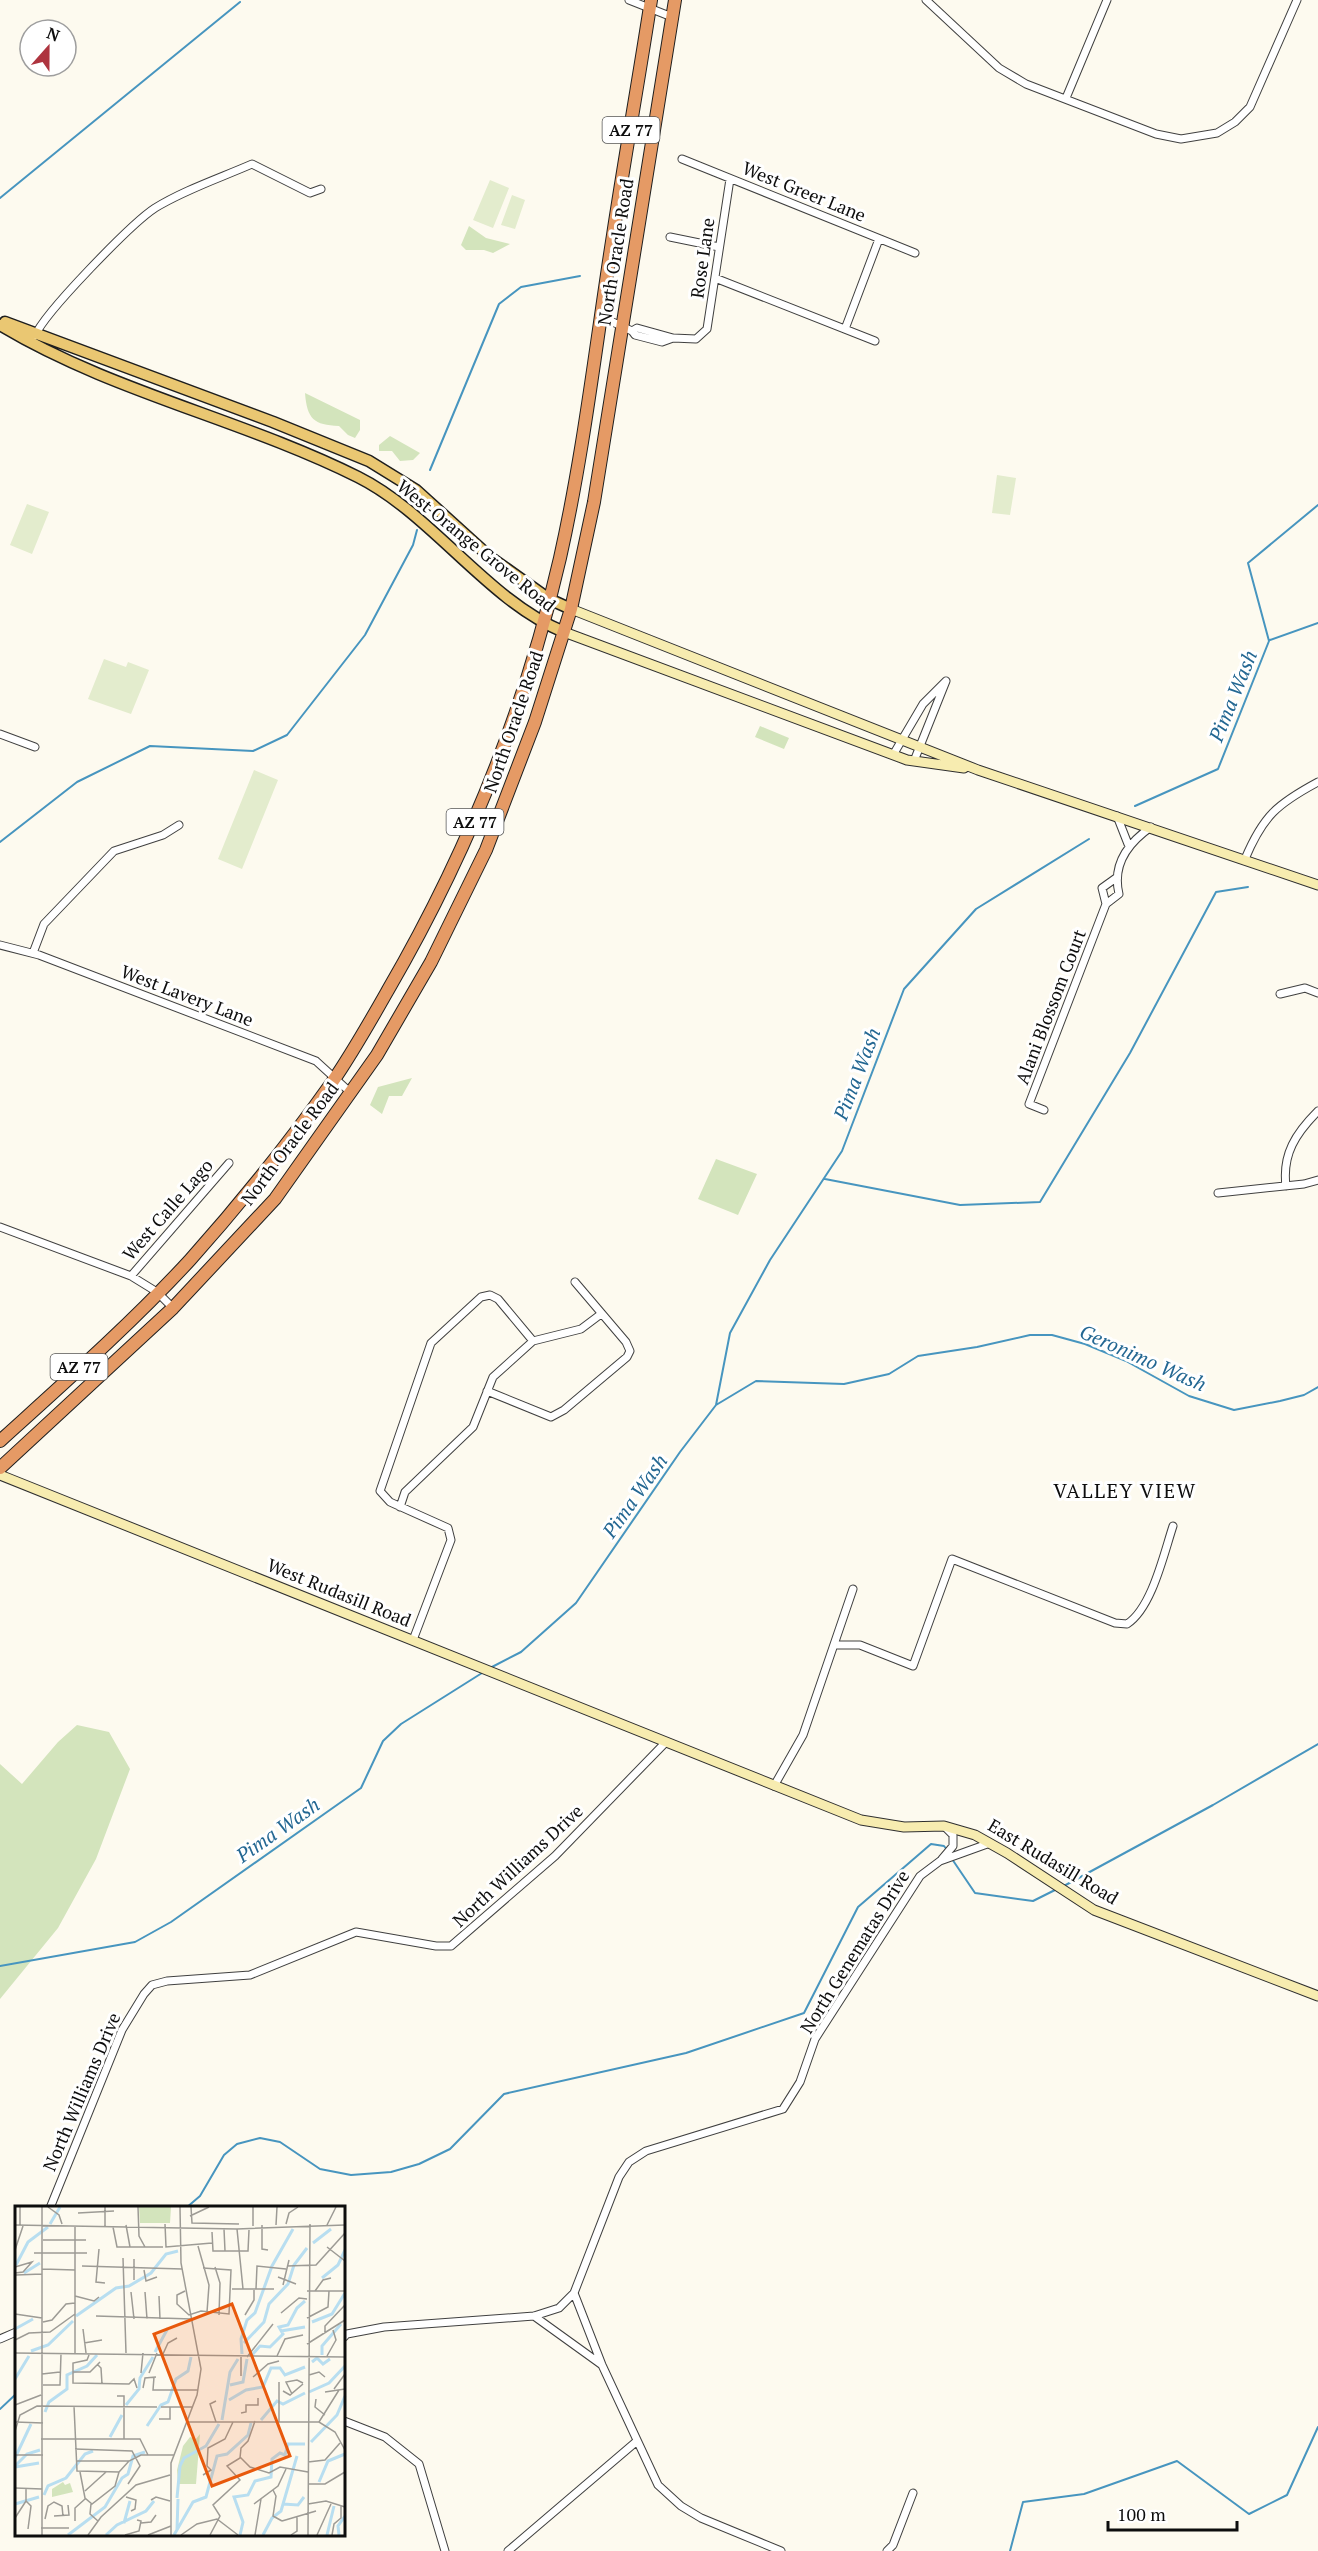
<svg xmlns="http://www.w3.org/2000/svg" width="1318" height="2551" viewBox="0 0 1318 2551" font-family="'PT Serif',serif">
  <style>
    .green { fill: #d3e4bc }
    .pitch { fill: #e3eccd }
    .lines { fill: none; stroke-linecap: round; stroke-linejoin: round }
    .stream { stroke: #4795bf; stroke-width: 2 }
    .street-casing { stroke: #404040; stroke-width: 9 }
    .secondary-casing { stroke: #2f2f2f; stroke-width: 11 }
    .primary-casing { stroke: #1e1e1e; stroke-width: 13 }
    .highway-casing { stroke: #1e1e1e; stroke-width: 14 }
    .street { stroke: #fff; stroke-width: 7 }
    .secondary { stroke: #f7ecb0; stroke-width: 9 }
    .primary { stroke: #eac772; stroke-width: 10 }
    .highway { stroke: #e59a65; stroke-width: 12 }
    .labels { text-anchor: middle; stroke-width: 6; stroke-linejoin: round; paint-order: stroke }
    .shield { fill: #fff; stroke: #565656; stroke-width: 1.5 }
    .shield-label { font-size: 16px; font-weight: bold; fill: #0d0d0d }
    .street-label { font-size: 18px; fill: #0d0d0d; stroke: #fff }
    .water-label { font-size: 20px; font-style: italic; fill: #236792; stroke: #fff }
    .neighbourhood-label { font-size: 20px; letter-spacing: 1.5px; fill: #0d0d0d; stroke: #fff }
    .inset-river { fill: none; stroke: #b8def0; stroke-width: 3 }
    .inset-road { fill: none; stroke: #9d9b95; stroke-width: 1.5 }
    .view { fill: #e8590c; fill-opacity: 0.15; stroke: #e8590c; stroke-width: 3 }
    .inset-edge { fill: none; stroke: #0d0d0d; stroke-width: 3 }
  </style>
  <rect width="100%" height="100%" fill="#fdfaef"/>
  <!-- green -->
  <path class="green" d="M469,226l17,12 24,6 -17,9 -9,-3h-18l-5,-5z
    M305,393l55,27v10l-5,8 -7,-3 -9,-9c-25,-1 -32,-7 -34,-33z
    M390,436l30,17 -7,7 -13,1 -8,-10h-13v-6z
    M760,726l29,12 -5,11 -29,-12z
    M412,1078l-10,18h-13l-7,18 -12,-9 8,-18z
    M716,1159l41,15 -19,41 -40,-16z
    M77,1725l32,7 21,37 -34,90 -38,69 -58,71v-235l22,20 36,-42z"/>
  <!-- pitch -->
  <path class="pitch" d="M490,180l19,8 -16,40 -20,-8z
    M512,195l13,5 -10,29 -14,-4z
    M997,475l19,3 -6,37 -18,-2z
    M27,504l22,8 -17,42 -22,-9z
    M104,659l22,8 2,-5 21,8 -18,44 -43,-15z
    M254,770l24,10 -36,89 -24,-10z"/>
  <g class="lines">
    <!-- stream -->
    <path class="stream" d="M0,198l240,-196
      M430,470l69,-166 22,-17 59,-11
      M1270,640l48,-17
      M1135,806l83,-37 51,-128 -21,-78 70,-58
      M0,842l77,-60 73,-36 103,5 34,-16 78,-100 48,-90 4,-15
      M825,1179l135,26 80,-3 90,-149 86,-161 32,-5
      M716,1405l40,-24 88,3 45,-10 29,-18 59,-9 53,-12h22l33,9 41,17 63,35 45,14 46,-9 24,-6 14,-8
      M490,1668l31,-16 55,-49 104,-151 36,-47 14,-72 40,-73 72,-109 62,-162 72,-80 113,-70
      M952,1859l23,34 58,8 24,-12
      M1062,1887l151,-82 105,-61
      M0,1966l135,-24 36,-20 190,-134 22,-47 18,-17 81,-51
      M186,2208l14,-12 24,-41 13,-11 23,-6 20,4 40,27 31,6 40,-3 28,-8 31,-15 54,-55 182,-41 118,-40 54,-106 73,-63 13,2 4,5
      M0,2409l16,-15
      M1010,2551l13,-49 61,-8 93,-33 72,53 38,-19 31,-68"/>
    <defs>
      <path id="street" d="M629,0l43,17
        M926,0l73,68 27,16 130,50 25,5 36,-6 18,-11 15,-15 47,-107
        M1066,98l41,-98
        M682,159l233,94
        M670,237l49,10
        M715,278l160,63
        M602,317l30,14 3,4 27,7 11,-4 -36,-10 -5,3
        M845,329l34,-90
        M35,336c9,-23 97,-113 120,-128 29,-18 65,-30 97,-44l58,29 11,-4
        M673,338l23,1 11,-10 23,-150
        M0,734l35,13
        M893,755l30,-51 23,-23 -32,80
        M1117,816l11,28
        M1245,859c18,-43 32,-55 73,-77
        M1106,904l13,-10c-7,-29 9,-51 32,-67
        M0,945l39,10 277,106 35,32
        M33,953l11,-29 70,-73 49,-16 16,-10
        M1280,994l25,-6 13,5
        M1044,1110l-15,-6 77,-200 -4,-16 14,-10
        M1286,1186c-4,-32 10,-53 32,-75
        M1218,1193l86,-9 14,-4
        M0,1227l131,49 26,16 16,16
        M131,1276l98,-113
        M487,1391l64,26 13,-7 63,-53 3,-6 -4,-9 -51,-60
        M400,1507l5,-15 68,-65 20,-50 40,-36 48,-12 20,-15
        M413,1640l38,-100 -3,-12 -58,-26 -10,-11 51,-148 50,-46 9,-2 8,4 35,42
        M835,1645h25l53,21 39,-107 163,64 12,1c25,-16 37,-71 46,-98
        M774,1786l29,-51 50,-146
        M942,1859l11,-13v-11l-8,-8
        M50,2208l72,-178 22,-36 8,-9 15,-4 83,-6 106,-43 80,14h15l104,-90 110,-113
        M574,2293l28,72 56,120 23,21 20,12 80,33
        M534,2316l68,49
        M344,2337l3,-3 37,-7 150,-11 25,-8 15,-15 45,-116 10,-15 17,-11 137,-42 17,-27 15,-43 105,-163 20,-15 50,-18
        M0,2339l16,-7
        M344,2421l41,16 34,27 26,87
        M508,2551l129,-110
        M887,2551l6,-6 20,-52"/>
      <path id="secondary" d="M571,609l407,161 340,115
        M564,632l343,128 57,8
        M0,1475l861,345 43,7 40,-1 31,9 32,18 87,57 224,86"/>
      <path id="primary" d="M5,322l268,100 96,39 47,29 74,67 59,42 22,10
        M0,325c111,67 242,94 358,152 74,37 130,124 206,155"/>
      <path id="highway" d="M0,1441c64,-58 132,-118 190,-181 51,-57 99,-117 143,-179 20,-29 38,-61 55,-91 79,-136 137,-279 172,-432 24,-107 36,-215 53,-323 12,-79 26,-157 38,-235
        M0,1468l173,-160 102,-109 102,-144 54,-93 55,-112 49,-128 36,-113 23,-107 81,-502"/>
    </defs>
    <!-- street casing -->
    <use href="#street" class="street-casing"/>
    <!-- secondary casing -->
    <use href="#secondary" class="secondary-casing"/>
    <!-- primary casing -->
    <use href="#primary" class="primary-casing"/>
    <!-- highway casing -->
    <use href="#highway" class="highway-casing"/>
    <!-- street -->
    <use href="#street" class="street"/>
    <!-- secondary -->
    <use href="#secondary" class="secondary"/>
    <!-- primary -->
    <use href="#primary" class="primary"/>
    <!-- highway -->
    <use href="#highway" class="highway"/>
  </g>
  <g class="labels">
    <!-- shield labels -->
    <g class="shield">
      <rect x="602.5" y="117" width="57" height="26" rx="4.5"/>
      <rect x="446.5" y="809" width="57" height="26" rx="4.5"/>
      <rect x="50.5" y="1354" width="57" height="26" rx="4.5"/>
    </g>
    <g class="shield-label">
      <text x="631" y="136">AZ 77</text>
      <text x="475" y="828">AZ 77</text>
      <text x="79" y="1373">AZ 77</text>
    </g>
    <!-- street labels -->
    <g class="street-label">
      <text transform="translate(804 192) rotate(22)" y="6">West Greer Lane</text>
      <text transform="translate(616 252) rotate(-81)" y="6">North Oracle Road</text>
      <text transform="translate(703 258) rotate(-82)" y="6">Rose Lane</text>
      <text transform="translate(476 546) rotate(39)" y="6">West Orange Grove Road</text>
      <text transform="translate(514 722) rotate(-71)" y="6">North Oracle Road</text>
      <text transform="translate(187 996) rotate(21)" y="6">West Lavery Lane</text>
      <text transform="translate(1051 1007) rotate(-69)" y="6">Alani Blossom Court</text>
      <text transform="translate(290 1144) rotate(-53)" y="6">North Oracle Road</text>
      <text transform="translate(168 1210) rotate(-49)" y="6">West Calle Lago</text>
      <text transform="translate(339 1593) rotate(22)" y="6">West Rudasill Road</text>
      <text transform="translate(1053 1862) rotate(31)" y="6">East Rudasill Road</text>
      <text transform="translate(518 1866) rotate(-43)" y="6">North Williams Drive</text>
      <text transform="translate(855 1952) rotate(-58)" y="6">North Genematas Drive</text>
      <text transform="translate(82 2092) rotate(-67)" y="6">North Williams Drive</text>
    </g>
    <!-- water labels -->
    <g class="water-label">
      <text transform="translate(1233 696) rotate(-68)" y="7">Pima Wash</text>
      <text transform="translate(857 1074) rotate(-69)" y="7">Pima Wash</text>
      <text transform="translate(1143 1358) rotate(24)" y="7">Geronimo Wash</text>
      <text transform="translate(635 1496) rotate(-55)" y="7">Pima Wash</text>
      <text transform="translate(278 1830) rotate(-35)" y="7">Pima Wash</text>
    </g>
    <!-- neighbourhood labels -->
    <g class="neighbourhood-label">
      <text x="1125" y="1498">VALLEY VIEW</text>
    </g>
  </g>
  <!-- overview -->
  <g transform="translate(15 2206)">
    <rect width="330" height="330" fill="#fdfaef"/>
    <path d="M124,1h32l-1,16h-30zM185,228l-4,50h-18l-1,-14 6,-24 7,-9 6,2zM48,276l2,3 5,-2 3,9 -21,5v-8z" fill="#d3e4bc"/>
    <path class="inset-river" d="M35,18l10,-17M298,37l18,-14M1,59l12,-23 20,-15M9,67l16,-10M307,72l16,-13 7,-15M61,110l40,-28 13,-2 22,-13 15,-19 12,-3M297,116l20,-8 13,-21M0,123l18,-10M266,125l24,-4M229,137l20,-21 5,-18 19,-20 6,-19 13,-17M16,145l17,-6 25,-24M140,146l13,-24M227,148l-1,-15 6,-19 8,-7 17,-47 21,-37M237,149l8,-9 10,1 13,-13 -4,-7 9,-2 9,-17 8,-7M307,149v-9l19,-22M297,156l5,-4 6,6 7,-5M0,173l14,-23M215,179l13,-3 4,-23M294,186l20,-9 16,-17M214,194l17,-10 17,-3 8,-19h9l5,7 20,-8M111,199l13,-16 1,-11 13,-21M30,206l4,-10 18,-13v-14l20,-9 10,-11M207,214l8,-48 8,-13M246,214l16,-19 6,3 22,-11M132,220l14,-21 7,-3 8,-23 12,-8 3,-14M95,231l12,-22M296,236l26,-27 8,-19M0,252l16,-34M0,260l12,-12 13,-4M0,261l24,-4M304,276l9,-21 17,-7M29,289l4,-9 18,-8 19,-24 8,-3M162,292l3,-32 4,-8 22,-12 13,-22M0,298l24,-7M268,298l15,1 6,-8M109,317l6,-22M162,323l1,-30M53,329l37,-28 17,-29 6,-4 5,-18 12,-4M91,329l11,-10 29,-14 8,-10M159,329l19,-33 13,-5 11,-41 10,-2 21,-19 3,-12M225,329l3,-13 -9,-25 14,-2 7,-14 16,-4 1,-18 8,-6 5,2 3,-11h17M248,329l9,-17 9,-7 16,-55M312,329l7,-29M324,329l-1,-9 7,-10"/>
    <path class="inset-road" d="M27,1v328M33,1l11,8 3,9M123,1l1,29 6,11M176,1l1,16 47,1M238,1v19M63,7l36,-2M175,10l19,-9M150,18l1,23 46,-4M271,18l3,-11 9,-6M0,19l222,4 108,-4M111,19l4,22M247,19v24l6,1M261,19l1,-18M312,19l9,-18M5,20v-19M60,20v127M90,20v-19M98,21l4,20h46M209,23l1,22M222,23l6,60M197,26l1,19h35l1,-21M28,34h43M183,40l11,39 -2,27M312,41l18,14M84,43l-3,33 9,1M0,44l8,-24M19,47h53M108,52l3,95M119,53v21M67,60l100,3M272,60l29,-1 29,-32M0,61l17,-5 -9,10 -8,1M200,61l5,16 -1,32M27,63l33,1M129,64l2,11 11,-4M1,69l26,-1M263,71l18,7M268,79l6,-25M217,83h42M241,83l1,-23 29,3M170,85l-8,4v9l12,11 12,-4 28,3 2,-44 -28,-2M292,85h38M300,85l8,-11 8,-2M116,86l3,27M130,86l2,27M60,90l19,5 5,-4M144,90l1,23M266,107l18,-15 8,1M0,108l27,4M230,109l9,-15v-10M81,110l96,3M292,112l21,-11 1,-16M28,116l9,-2 14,-16 9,-1M68,123l3,24M310,127v-7l20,-21M0,134l14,-7 21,-1 25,-18M69,137l18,-3M292,138l38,-24M0,147l330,4M148,148l5,-11 9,-5M74,149l-2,5 -14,3v20l56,1 5,-5 3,9M262,150l8,-17 18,-4M312,150l9,-16 -3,-10M226,151v19M232,151l26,-33M82,158l4,4 1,16M58,166h17l10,-10M126,167l2,-20M134,167l8,-20M27,168l18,-2M294,169l10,-3 6,5M139,171l-1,13h45M238,171l15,-13 11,-3M28,179h17l1,-31M128,182l2,-10 11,-1M319,183l11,-15M268,185l7,4 13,-11M310,186l20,-3M277,188l-6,-12 11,-2 6,3M102,190h7v43M301,193l-1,8 10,8M0,199l26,-10M59,200l3,65 42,1 10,-11 12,-6h33M146,201h31M226,207l5,-1v-7h12v-7M144,213h11v-12M0,216l28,1M172,216h132l16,10 10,18M201,216l-6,-18 6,-3M264,216v-40M304,216l20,-32M0,225l5,-16 17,-9 120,1M26,233h99l8,16M60,243l57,2 8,15 -12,18M0,249h28M225,251l10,10 19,6 11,-6 28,5M61,255h53M293,256l17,-2 15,-17M65,266l5,26 7,6 23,-18 4,-14M188,269l8,-5 -4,-4 1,-18 17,-9 8,-17M293,278h17l20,-12M0,282l27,1M11,282v13l5,5 -3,23M258,284l3,6 -3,20 9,5M70,285l21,-19M111,291l10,3 -1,9 -4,2M136,294l5,-3 14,4M76,298l-1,10 8,7M239,298l24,-18 8,-17M293,298l18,-3 19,6M39,310l15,-1 -1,-10M0,312l11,-17M30,313l3,-13 6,-4 8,4 1,10M60,315v-13l10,-9M267,315l34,-10M126,317l10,-1 5,-7M26,322h28M73,329l13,-18 35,-32 34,-10M110,329l14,-4 2,-10 -4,-1M133,329l23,-9M156,329v-72l26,-68 4,-26 -20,-106 -1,-56M166,329l16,-11 20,-5 21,16M195,329l10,-19 -7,-11 27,-25 -13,-14 13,-8 1,-10 7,-7 7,-20M240,329l6,-36M276,329l6,-4v-15M293,329l2,-311M302,329l14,-31M317,329l2,-11 7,-6v-13"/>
    <path class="view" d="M217,98l58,152 -78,30 -58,-152z"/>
    <rect width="330" height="330" class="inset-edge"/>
  </g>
  <!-- north arrow -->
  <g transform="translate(48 48) rotate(21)"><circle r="28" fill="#ffffff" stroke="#9e9e9e" stroke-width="1.5"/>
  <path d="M0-4.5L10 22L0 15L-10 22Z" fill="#ae343f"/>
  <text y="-9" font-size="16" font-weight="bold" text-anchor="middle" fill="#0d0d0d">N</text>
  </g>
  <!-- scale -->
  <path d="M1108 2521v9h129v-9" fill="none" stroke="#0d0d0d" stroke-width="3"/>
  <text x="1117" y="2521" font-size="18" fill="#0d0d0d" stroke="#ffffff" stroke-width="4.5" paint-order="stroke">100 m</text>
</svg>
